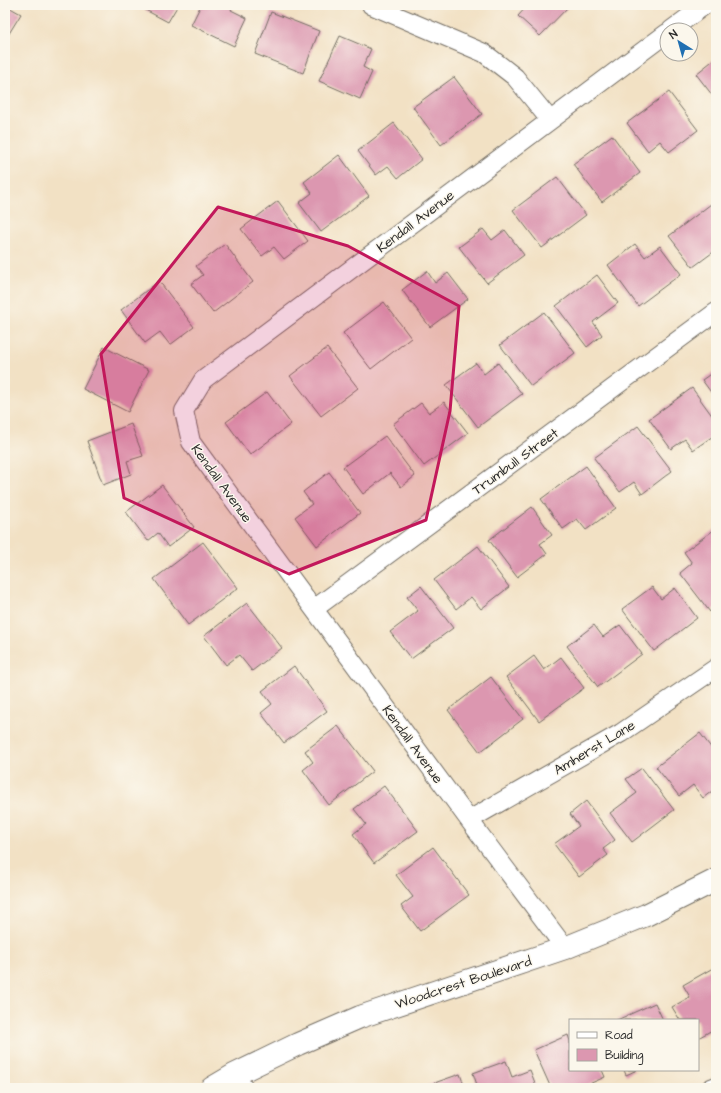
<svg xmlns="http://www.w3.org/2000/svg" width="721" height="1093" viewBox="0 0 721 1093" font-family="'Architects Daughter',sans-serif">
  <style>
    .building { fill: #dc97b0 }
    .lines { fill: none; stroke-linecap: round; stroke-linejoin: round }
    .minor-casing { stroke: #716b61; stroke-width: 20 }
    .tertiary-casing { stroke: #716b61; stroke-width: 24 }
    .minor { stroke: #fff; stroke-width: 18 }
    .tertiary { stroke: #fff; stroke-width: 22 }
    .marked { fill: #c2185b; fill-opacity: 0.2; stroke: #c2185b; stroke-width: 3; stroke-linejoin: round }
    .labels { text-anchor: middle; stroke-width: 3; stroke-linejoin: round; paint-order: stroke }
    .street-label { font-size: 14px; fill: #2b2b2b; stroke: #fbf7ec }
  </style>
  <rect width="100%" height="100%" fill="#fbf7ec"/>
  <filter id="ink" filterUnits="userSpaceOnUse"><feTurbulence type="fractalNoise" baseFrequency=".025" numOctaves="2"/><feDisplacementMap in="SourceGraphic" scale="8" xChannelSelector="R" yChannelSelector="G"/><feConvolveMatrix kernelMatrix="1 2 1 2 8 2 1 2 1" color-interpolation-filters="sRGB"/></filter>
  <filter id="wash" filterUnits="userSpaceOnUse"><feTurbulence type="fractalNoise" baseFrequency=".012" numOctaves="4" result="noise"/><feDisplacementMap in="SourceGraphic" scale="16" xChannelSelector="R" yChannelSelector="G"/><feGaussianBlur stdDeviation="0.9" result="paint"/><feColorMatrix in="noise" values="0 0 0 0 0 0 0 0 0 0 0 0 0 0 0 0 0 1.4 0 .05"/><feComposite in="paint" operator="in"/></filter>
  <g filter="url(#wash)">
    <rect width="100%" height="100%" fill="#f2e1c4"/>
    <g id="blocks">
      <!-- building -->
      <path class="building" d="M5,5l16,9 -16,26z
        M136,5h42l-10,17z
        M201,5h32l-2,5 16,8 -13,28 -43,-21z
        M528,5h42l-30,31 -22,-20z
        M271,12l48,19 -16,42 -48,-19z
        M340,36l31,13 -8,18 9,5 -12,27 -41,-18z
        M716,58v42l-20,-26z
        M454,77l28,37 -41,31 -28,-38z
        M669,92l29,38 -29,22 -9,-11 -12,10 -21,-28z
        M394,123l28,36 -24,19 -10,-12 -12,9 -18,-24z
        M612,135l28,38 -38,29 -29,-38z
        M339,155l30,41 -48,36 -22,-29 13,-10 -8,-11z
        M557,177l29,38 -44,33 -29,-38z
        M278,201l30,40 -24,18 -10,-12 -12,9 -21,-27z
        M711,204l5,7v39l-23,17 -24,-31z
        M483,229l9,11 13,-10 19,25 -37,28 -28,-36z
        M225,244l28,38 -40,31 -22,-29 12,-9 -7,-9z
        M635,244l10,13 15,-11 21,28 -43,32 -30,-41z
        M427,271l8,12 13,-10 20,26 -38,28 -28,-37z
        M597,275l21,28 -25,19 9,13 -15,12 -31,-41z
        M159,281l35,46 -24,18 -10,-13 -15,11 -24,-33z
        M384,302l27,36 -40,31 -28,-36z
        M544,312l31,41 -44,33 -31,-41z
        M104,347l45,23 -21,42 -45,-23z
        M327,348l31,40 -37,28 -31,-40z
        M476,363l8,11 14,-11 24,31 -44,33 -32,-42z
        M716,370v29l-14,-19z
        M692,388l24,33v13l-23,16 -8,-11 -14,10 -22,-30z
        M267,392l24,32 -41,31 -24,-33z
        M444,402l24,31 -44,33 -31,-42 28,-21 8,10z
        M131,424l12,32 -16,5 4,13 -28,11 -16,-44z
        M638,426l34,45 -30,23 -8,-12 -14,10 -26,-34z
        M385,436l30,40 -14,11 -11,-14 -27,21 -20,-27z
        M586,466l30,42 -30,22 -9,-11 -14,10 -22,-30z
        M329,472l31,41 -43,33 -22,-29 17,-13 -9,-12z
        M162,485l32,42 -26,20 -10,-14 -10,8 -22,-29z
        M532,507l20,28 -12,9 7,10 -30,23 -28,-37z
        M715,529l1,2v76l-6,5 -30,-39 12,-10 -8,-11z
        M203,542l35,46 -50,37 -34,-46z
        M478,546l31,41 -28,22 -10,-12 -15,12 -22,-29z
        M421,586l32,42 -42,31 -21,-27 28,-21 -11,-14z
        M652,587l9,12 14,-11 22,30 -43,33 -32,-42z
        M247,603l35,45 -30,23 -13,-16 -13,10 -22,-29z
        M594,625l9,12 17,-12 22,29 -44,33 -31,-41z
        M534,656l10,14 17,-13 23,31 -45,33 -33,-44z
        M294,666l33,45 -43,32 -23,-30 11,-9 -10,-13z
        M491,677l32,42 -43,33 -32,-42z
        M338,726l35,45 -44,34 -26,-35 10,-8 -8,-11z
        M700,733l16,21v34l-13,10 -10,-13 -14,11 -23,-29z
        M642,768l32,42 -42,32 -22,-29 27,-20 -11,-14z
        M384,786l34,45 -44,32 -21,-29 13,-10 -12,-15z
        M586,801l29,39 -12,9 5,6 -29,22 -25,-33 25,-18 -9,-12z
        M433,847l36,48 -49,36 -19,-25 12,-9 -17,-22z
        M713,968l3,5v55l-18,10v-18h-18l-8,-13 18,-10 -7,-12z
        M655,1003l8,17h-46z
        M568,1035l2,6v29h32l3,7 -25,11h-29l-17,-38z
        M506,1061l6,16 18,-7 7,18h-59l-5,-15z
        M624,1070h13l-11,5z
        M460,1074l5,14h-45z"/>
    </g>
  </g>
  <g filter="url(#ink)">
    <use href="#blocks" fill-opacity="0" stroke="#716b61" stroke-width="1"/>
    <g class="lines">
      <defs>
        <path id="minor" d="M371,5l113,48 31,24 35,43
          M671,30l34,-25
          M314,609l402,-297
          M469,820l152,-87 95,-65
          M565,948l-96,-128 -278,-378 -7,-31 19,-31 464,-347
          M234,1075l10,13
          M711,1088l5,-2"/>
        <path id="tertiary" d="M212,1088l22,-13 64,-31 62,-27 205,-69 81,-33 70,-35"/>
      </defs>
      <!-- minor casing -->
      <use href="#minor" class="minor-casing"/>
      <!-- tertiary casing -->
      <use href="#tertiary" class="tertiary-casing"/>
      <!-- minor -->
      <use href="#minor" class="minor"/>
      <!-- tertiary -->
      <use href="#tertiary" class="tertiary"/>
    </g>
  </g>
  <!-- marked area -->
  <path class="marked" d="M218,207l130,39 111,60 -9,105 -24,109 -137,54 -165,-76 -23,-144z"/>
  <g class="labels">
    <!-- street labels -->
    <g class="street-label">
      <text transform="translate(415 221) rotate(-37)" y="5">Kendall Avenue</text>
      <text transform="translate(515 461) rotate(-36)" y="5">Trumbull Street</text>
      <text transform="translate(222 483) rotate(54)" y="5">Kendall Avenue</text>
      <text transform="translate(413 744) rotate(54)" y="5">Kendall Avenue</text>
      <text transform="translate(594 747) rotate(-31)" y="5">Amherst Lane</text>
      <text transform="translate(463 982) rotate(-18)" y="5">Woodcrest Boulevard</text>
    </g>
  </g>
  <!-- margin -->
  <rect width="721" height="1093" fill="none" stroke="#fbf7ec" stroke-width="20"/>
  <!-- legend -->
  <rect x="569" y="1019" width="130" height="52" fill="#fbf7ec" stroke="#a8a59f"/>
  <rect x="577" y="1032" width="20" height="6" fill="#ffffff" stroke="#a8a59f"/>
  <text x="605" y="1039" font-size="12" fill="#2b2b2b">Road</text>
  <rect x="577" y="1049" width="20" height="12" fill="#dc97b0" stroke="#a8a59f"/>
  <text x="605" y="1059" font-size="12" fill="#2b2b2b">Building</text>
  <!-- north arrow -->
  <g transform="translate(679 42) rotate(323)"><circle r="19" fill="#fbf7ec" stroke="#a8a59f"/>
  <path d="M0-3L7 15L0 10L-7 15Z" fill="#1f6fb2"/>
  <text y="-6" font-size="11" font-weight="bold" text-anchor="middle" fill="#2b2b2b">N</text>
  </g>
</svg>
